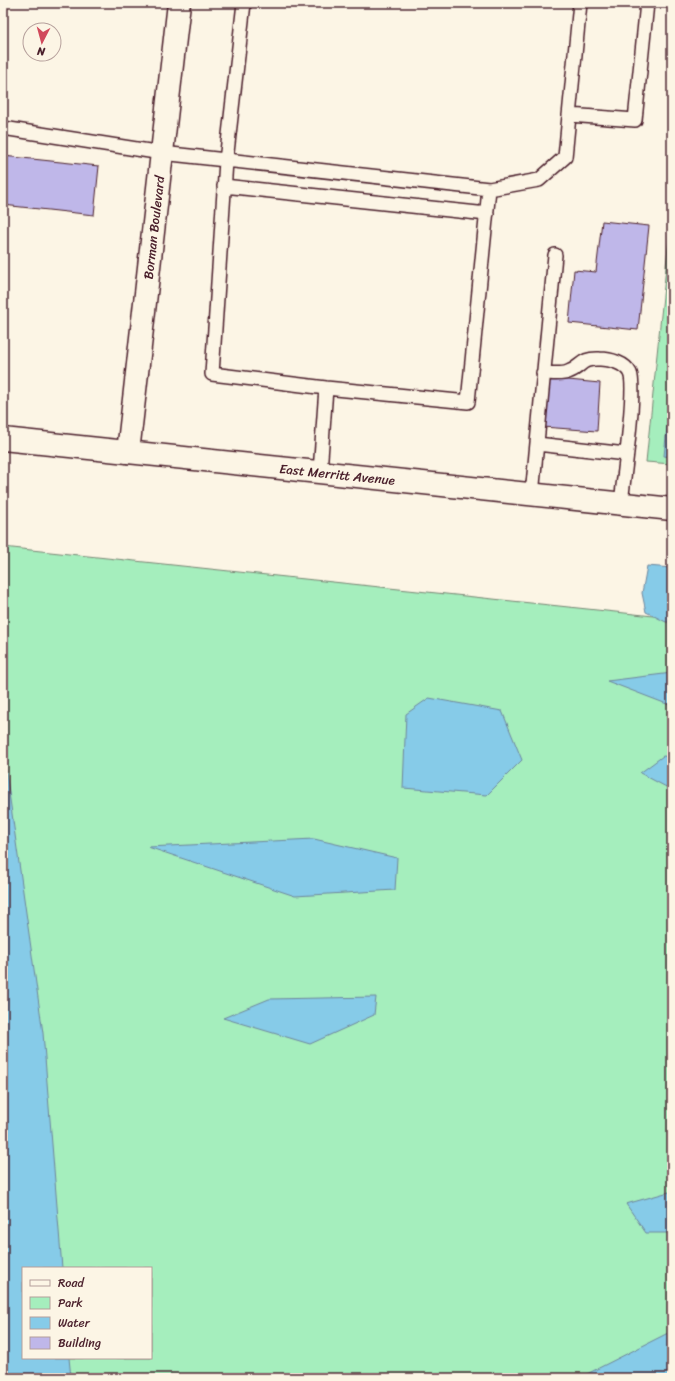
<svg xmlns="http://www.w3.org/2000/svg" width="675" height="1381" viewBox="0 0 675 1381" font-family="Sriracha,sans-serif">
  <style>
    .green { fill: #a5eebd; stroke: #788674; fill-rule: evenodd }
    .water { fill: #86cbe8; stroke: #6e869c }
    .building { fill: #bfb7e9; stroke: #4a1f2b }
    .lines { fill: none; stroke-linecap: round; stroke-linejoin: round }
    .lane-casing { stroke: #4a1f2b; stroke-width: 16 }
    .street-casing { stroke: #4a1f2b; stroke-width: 25 }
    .secondary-casing { stroke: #4a1f2b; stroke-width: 25 }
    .lane { stroke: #fcf5e5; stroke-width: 13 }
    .street { stroke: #fcf5e5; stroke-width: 22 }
    .secondary { stroke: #fcf5e5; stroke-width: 22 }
    .labels { text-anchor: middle; stroke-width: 4; stroke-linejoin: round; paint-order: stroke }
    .street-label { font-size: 13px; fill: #4a1f2b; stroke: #fcf5e5 }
  </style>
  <rect width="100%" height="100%" fill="#fcf5e5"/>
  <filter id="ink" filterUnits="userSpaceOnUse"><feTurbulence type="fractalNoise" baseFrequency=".025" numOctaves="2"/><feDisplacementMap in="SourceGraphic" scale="8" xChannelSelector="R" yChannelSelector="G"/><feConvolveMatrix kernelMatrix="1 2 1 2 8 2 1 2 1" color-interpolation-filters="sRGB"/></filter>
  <g filter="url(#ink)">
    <!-- green -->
    <path class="green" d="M672,208v256l-26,-2z
      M3,547l669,71v760h-669zM23,1268h128v90h-128z"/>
    <!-- water -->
    <path class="water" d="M672,379v78l-8,-1z
      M647,566l25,2v54h-6l-20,-10 -4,-19z
      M672,673v33l-65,-25z
      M429,698l73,13 20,49 -35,35 -84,-7 3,-74z
      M3,750l40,283 19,235h-39v90h46l2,20h-68z
      M663,756l9,1v33l-32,-17z
      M314,839l83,19 -2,32 -100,6 -147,-49z
      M376,997l-2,18 -64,29 -87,-26 46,-19z
      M669,1192l3,3v38h-26l-20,-29z
      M672,1331v47h-93z"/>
    <!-- building -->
    <path class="building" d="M3,156l96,10 -5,49 -91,-10z
      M602,221l47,5 -11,104 -69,-7 5,-53 22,2z
      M547,378l53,5 -3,48 -54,-4z"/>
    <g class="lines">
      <defs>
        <path id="lane" d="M569,115l66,5 12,-117
          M3,128l159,25 327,36 -21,213 -142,-14 -114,-14 14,-213 18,-158
          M224,186l263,28
          M489,189l50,-9 26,-23 15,-154
          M543,373c8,0 18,2 25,-1 15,-5 11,-14 32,-13 10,0 25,4 30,14 7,15 -7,108 -9,131
          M537,444l89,10
          M320,472l6,-84
          M532,495l23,-240"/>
        <g id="street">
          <path id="s1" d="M128,452l51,-449"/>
        </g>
        <g id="secondary">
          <path id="s2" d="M3,439l669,70"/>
        </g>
      </defs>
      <!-- lane casing -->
      <use href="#lane" class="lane-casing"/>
      <!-- street casing -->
      <use href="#street" class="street-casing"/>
      <!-- secondary casing -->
      <use href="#secondary" class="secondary-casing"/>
      <!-- lane -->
      <use href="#lane" class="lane"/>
      <!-- street -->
      <use href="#street" class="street"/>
      <!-- secondary -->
      <use href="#secondary" class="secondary"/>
    </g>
  </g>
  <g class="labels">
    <!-- street labels -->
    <g class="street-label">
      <text dy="5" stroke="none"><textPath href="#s1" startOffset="226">Borman Boulevard</textPath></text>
      <text dy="5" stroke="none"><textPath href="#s2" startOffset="336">East Merritt Avenue</textPath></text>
    </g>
  </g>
  <!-- margin -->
  <rect width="675" height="1381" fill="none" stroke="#fcf5e5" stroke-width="16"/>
  <rect x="8" y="8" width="659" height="1365" fill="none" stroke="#4a1f2b" stroke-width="1.5" filter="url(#ink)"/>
  <!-- legend -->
  <rect x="22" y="1267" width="130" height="92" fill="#fcf5e5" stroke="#b59f9b"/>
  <rect x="30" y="1280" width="20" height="6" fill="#fcf5e5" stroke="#b59f9b"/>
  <text x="58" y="1287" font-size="12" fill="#4a1f2b">Road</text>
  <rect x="30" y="1297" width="20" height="12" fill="#a5eebd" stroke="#b59f9b"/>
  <text x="58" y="1307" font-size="12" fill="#4a1f2b">Park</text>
  <rect x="30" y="1317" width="20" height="12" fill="#86cbe8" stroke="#b59f9b"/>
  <text x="58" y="1327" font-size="12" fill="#4a1f2b">Water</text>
  <rect x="30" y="1337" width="20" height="12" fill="#bfb7e9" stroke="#b59f9b"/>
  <text x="58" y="1347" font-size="12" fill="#4a1f2b">Building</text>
  <!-- north arrow -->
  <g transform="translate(42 42) rotate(186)"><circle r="19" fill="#fcf5e5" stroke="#b59f9b"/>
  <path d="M0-3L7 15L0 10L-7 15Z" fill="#d1495b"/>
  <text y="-6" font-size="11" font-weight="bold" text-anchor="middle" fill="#4a1f2b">N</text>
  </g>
</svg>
